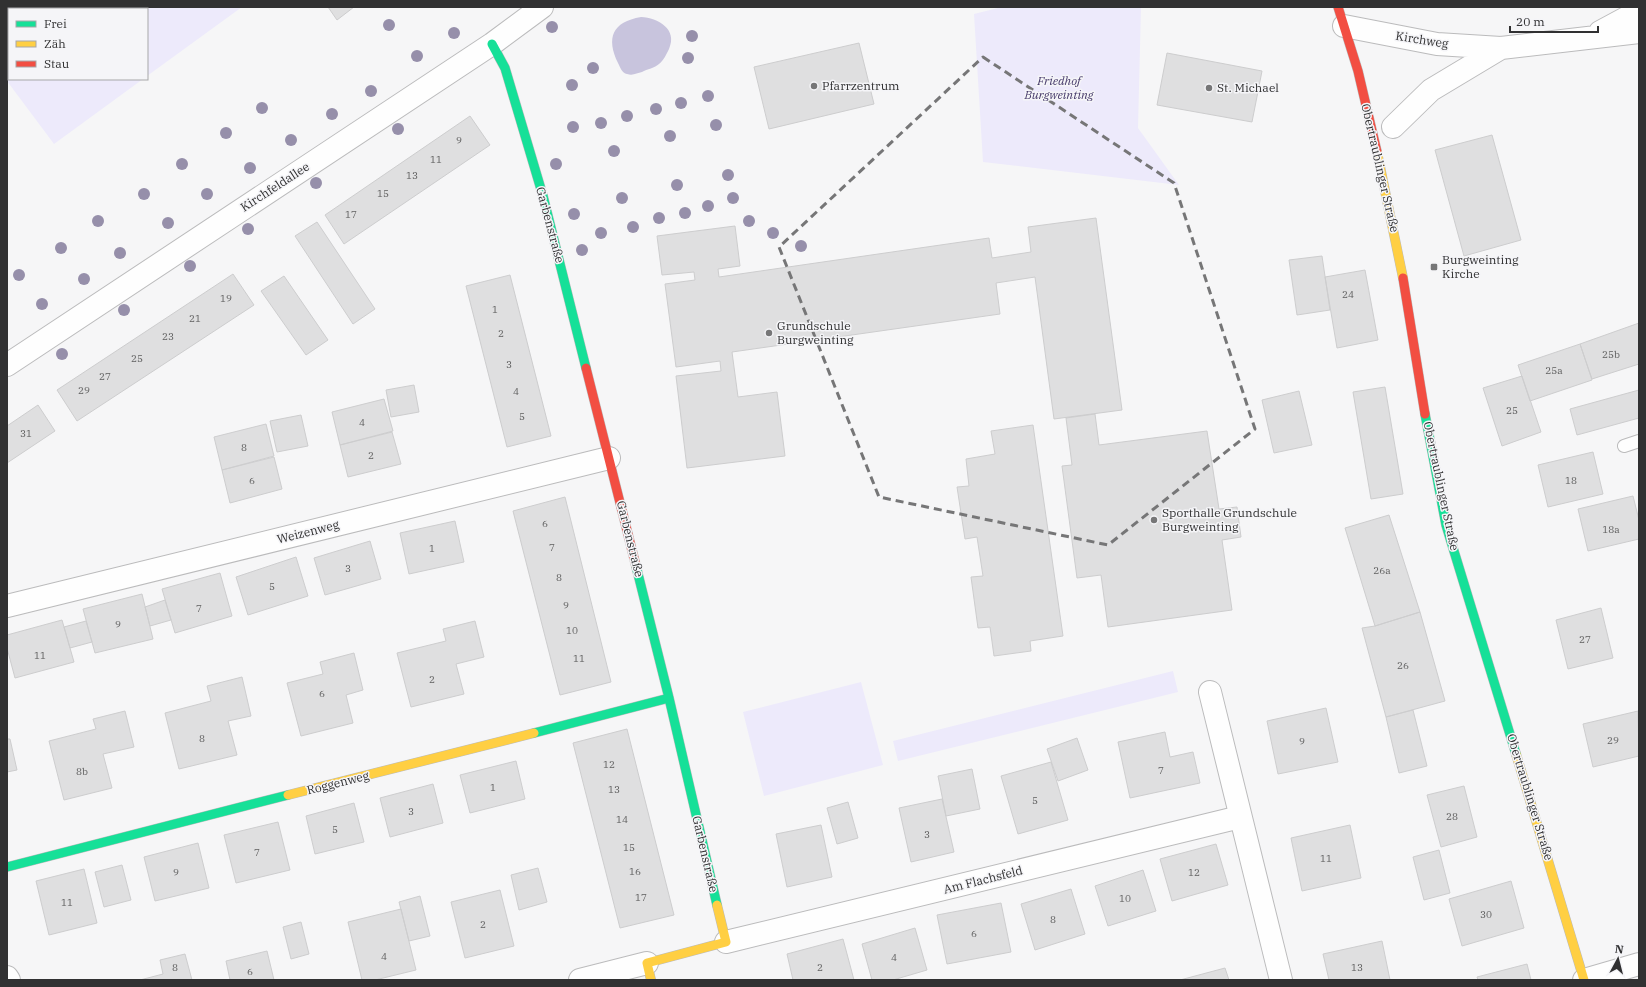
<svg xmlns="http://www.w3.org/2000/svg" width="1646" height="987" viewBox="0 0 1646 987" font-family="'IBM Plex Serif',serif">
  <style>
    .green { fill: #edeafb }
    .water { fill: #c8c4dd }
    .building { fill: #dfdfe0; stroke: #cdcdce }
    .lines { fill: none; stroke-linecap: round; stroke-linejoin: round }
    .lane-casing { stroke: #bbbbbc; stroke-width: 14 }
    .street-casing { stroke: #bbbbbc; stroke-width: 24 }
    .fast-casing { stroke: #bbbbbc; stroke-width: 10 }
    .slow-casing { stroke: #bbbbbc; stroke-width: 10 }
    .jam-casing { stroke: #bbbbbc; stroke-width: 10 }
    .lane { stroke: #fefefe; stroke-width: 12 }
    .street { stroke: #fefefe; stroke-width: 22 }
    .fast { stroke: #16e098; stroke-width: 9 }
    .slow { stroke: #ffcf43; stroke-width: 9 }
    .jam { stroke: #f24e42; stroke-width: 9 }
    .tree { fill: #968faa }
    .marked { fill: none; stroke: #767677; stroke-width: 3; stroke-dasharray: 8 5; stroke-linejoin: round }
    .poi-dot { fill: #767677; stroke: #f5f5f8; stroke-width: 1.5 }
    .labels { text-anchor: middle; stroke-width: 3; stroke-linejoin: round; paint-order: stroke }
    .number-label { font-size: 10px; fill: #5e5e5e }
    .street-label { font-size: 12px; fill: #313132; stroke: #f5f5f8 }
    .park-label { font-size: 12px; font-style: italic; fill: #473b6b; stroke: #f5f5f8 }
    .poi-label { font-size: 12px; fill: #313132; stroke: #f5f5f8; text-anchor: start }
  </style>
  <rect width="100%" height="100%" fill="#f6f6f7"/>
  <!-- green -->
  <path class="green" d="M7,7h235l-95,69v-67h-138v70h134l-89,65 -47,-63z
    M1002,7h139l-3,121 41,57 -196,-23 -9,-148z
    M1173,671l5,21 -280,69 -5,-20z
    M861,682l22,83 -119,31 -21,-84z"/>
  <!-- water -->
  <path class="water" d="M641,17c17,1 37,12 28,32 -3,6 -5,11 -10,15 -4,4 -12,5 -17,8 -5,1 -9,4 -15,2 -5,-1 -7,-7 -9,-11 -12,-25 -6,-41 23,-46z"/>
  <!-- building -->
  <path class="building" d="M328,7h26l-17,13z
    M859,43l15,61 -105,25 -15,-62z
    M1167,53l95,18 -10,51 -95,-17z
    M470,116l20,29 -146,99 -19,-29z
    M1492,135l29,105 -57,16 -29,-106z
    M1096,218l26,192 -68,9 -19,-142 -39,6 4,31 -268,38 6,45 39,-5 8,64 -98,12 -11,-92 45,-5 -1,-10 -44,6 -11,-83 30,-4 -1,-8 -32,3 -5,-39 78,-10 5,40 -22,3 1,8 270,-39 3,20 39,-6 -3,-25z
    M317,222l58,87 -22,15 -58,-88z
    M1322,256l8,54 -33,5 -8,-55z
    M1365,270l13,70 -41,8 -12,-71z
    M233,274l21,31 -177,116 -20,-31z
    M510,275l41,161 -44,11 -41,-161z
    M284,276l44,64 -22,15 -45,-64z
    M1639,323v41l-47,15 -12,-35z
    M1580,344l12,36 -62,21 -12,-36z
    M1522,376l19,56 -39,14 -19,-58z
    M414,385l5,27 -28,5 -5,-27z
    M1385,387l18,107 -32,5 -18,-107z
    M1639,390v28l-62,17 -7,-26z
    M1299,391l13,54 -38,8 -12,-53z
    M384,399l9,32 -53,14 -8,-33z
    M38,405l17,26 -48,32v-37z
    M1095,414l4,31 108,-14 12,78 18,-2 4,30 -19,3 10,70 -124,17 -7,-52 -24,3 -15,-112 10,-1 -6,-47z
    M301,415l7,31 -31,6 -7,-31z
    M266,424l8,32 -52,14 -8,-33z
    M1033,425l30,211 -33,5 1,10 -37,5 -4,-29 -12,1 -7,-51 12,-1 -6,-39 -12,2 -8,-52 12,-1 -3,-27 29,-5 -4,-23z
    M392,432l9,32 -53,13 -8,-32z
    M1593,452l10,42 -55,13 -10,-42z
    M274,457l8,32 -52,14 -8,-33z
    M1633,496l6,24v19l-51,12 -10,-42z
    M565,497l46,185 -51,13 -47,-184z
    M1389,515l31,97 -45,14 -30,-98z
    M455,521l9,41 -55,12 -9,-41z
    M370,541l11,38 -56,16 -11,-37z
    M296,557l12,39 -60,19 -12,-38z
    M220,573l12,43 -57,17 -13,-44z
    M142,594l11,45 -58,14 -12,-44z
    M165,600l6,20 -21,6 -5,-19z
    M1601,608l12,50 -45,11 -12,-49z
    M1420,612l25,89 -59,16 -24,-89 13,-2z
    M62,620l12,42 -59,16 -8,-30v-13z
    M86,621l6,21 -22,6 -6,-21z
    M475,621l9,36 -28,7 8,30 -53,13 -14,-54 49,-12 -3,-12z
    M354,653l9,37 -17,5 7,28 -52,13 -14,-53 36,-9 -3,-12z
    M242,677l9,39 -23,5 9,34 -58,14 -14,-56 46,-12 -4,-15z
    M1326,708l12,54 -60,12 -11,-53z
    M1413,710l14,56 -28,7 -13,-56z
    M125,711l9,36 -31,7 9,34 -48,12 -15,-59 47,-12 -3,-10z
    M1638,711l1,45 -46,11 -10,-43z
    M627,729l47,186 -54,13 -47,-185z
    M1165,732l5,25 23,-5 7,31 -70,15 -12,-56z
    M1077,738l11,32 -30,11 -11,-32z
    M7,739h3l7,31 -10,2z
    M516,761l9,38 -55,14 -10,-38z
    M1051,762l17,58 -50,14 -17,-58z
    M972,769l8,40 -34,7 -8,-40z
    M433,784l10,39 -53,14 -10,-39z
    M1464,786l13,51 -36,10 -14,-52z
    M942,799l12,53 -43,10 -12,-54z
    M848,802l10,36 -21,6 -10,-36z
    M354,803l10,39 -49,12 -9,-38z
    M278,822l12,48 -54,13 -12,-48z
    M821,825l11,52 -45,10 -11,-53z
    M1350,825l11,53 -59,13 -11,-53z
    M198,843l11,45 -54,13 -11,-44z
    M1216,844l12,41 -56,16 -12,-42z
    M1439,850l11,43 -26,7 -11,-43z
    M122,865l9,35 -27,7 -9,-35z
    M538,868l9,34 -28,8 -8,-35z
    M84,869l13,54 -48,12 -13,-54z
    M1143,870l13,41 -48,15 -13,-40z
    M1511,881l13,47 -62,18 -13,-47z
    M1071,889l14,45 -50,16 -14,-46z
    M500,890l14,56 -49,12 -14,-56z
    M420,896l10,40 -21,5 -10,-39z
    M1001,903l10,49 -64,12 -10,-49z
    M401,909l15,61 -41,10h-13l-14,-58z
    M301,922l8,32 -18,5 -8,-32z
    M915,928l12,42 -34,10h-21l-10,-36z
    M843,939l11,41h-61l-6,-26z
    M1382,941l8,39h-61l-6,-26z
    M267,951l7,29h-44l-4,-19z
    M185,954l7,26h-52l23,-6 -3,-14z
    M1527,964l4,16h-53l-1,-3z
    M1225,968l4,12h-49z"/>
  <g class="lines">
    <defs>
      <path id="lane" d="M1624,446l15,-5"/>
      <path id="street" d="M1344,26l93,18 64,4 138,-16
        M1600,32l39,-21
        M1393,127l38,-37 70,-42
        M7,365l485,-321 50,-37
        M7,606l602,-148
        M1210,692l71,288
        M726,942l514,-125
        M7,977l2,3
        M580,980l67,-17
        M1584,980l55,-16"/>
      <path id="fast" d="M492,44l13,24 38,128 43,172
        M1425,414l21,111 70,229
        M636,566l33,132 48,207
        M534,733l135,-35
        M7,867l281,-72"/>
      <path id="slow" d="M1377,152l26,126
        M1516,754l68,226
        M288,795l246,-62
        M651,980l-4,-17 79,-21 -9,-37"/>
      <path id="jam" d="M1338,7l20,64 19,81
        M1403,278l22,136
        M586,368l50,198"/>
    </defs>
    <!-- lane casing -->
    <use href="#lane" class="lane-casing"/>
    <!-- street casing -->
    <use href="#street" class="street-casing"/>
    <!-- fast casing -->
    <use href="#fast" class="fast-casing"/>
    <!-- slow casing -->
    <use href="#slow" class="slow-casing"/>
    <!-- jam casing -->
    <use href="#jam" class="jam-casing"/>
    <!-- lane -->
    <use href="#lane" class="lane"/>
    <!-- street -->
    <use href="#street" class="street"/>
    <!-- fast -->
    <use href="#fast" class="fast"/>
    <!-- slow -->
    <use href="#slow" class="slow"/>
    <!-- jam -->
    <use href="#jam" class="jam"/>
  </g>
  <!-- trees -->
  <g class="tree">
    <circle cx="389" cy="25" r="6"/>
    <circle cx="552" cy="27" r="6"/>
    <circle cx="454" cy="33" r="6"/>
    <circle cx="692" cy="36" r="6"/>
    <circle cx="417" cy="56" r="6"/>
    <circle cx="688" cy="58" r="6"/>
    <circle cx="593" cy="68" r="6"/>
    <circle cx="572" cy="85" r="6"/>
    <circle cx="371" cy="91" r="6"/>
    <circle cx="708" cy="96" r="6"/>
    <circle cx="681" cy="103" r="6"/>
    <circle cx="262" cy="108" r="6"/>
    <circle cx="656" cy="109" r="6"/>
    <circle cx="332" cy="114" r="6"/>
    <circle cx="627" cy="116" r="6"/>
    <circle cx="601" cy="123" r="6"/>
    <circle cx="716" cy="125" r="6"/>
    <circle cx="573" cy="127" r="6"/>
    <circle cx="398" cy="129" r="6"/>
    <circle cx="226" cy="133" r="6"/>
    <circle cx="670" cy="136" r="6"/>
    <circle cx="291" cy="140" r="6"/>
    <circle cx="614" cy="151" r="6"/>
    <circle cx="182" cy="164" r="6"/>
    <circle cx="556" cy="164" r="6"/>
    <circle cx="250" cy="168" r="6"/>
    <circle cx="728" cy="175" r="6"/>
    <circle cx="316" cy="183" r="6"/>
    <circle cx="677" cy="185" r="6"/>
    <circle cx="144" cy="194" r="6"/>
    <circle cx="207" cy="194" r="6"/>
    <circle cx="622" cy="198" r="6"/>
    <circle cx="733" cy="198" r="6"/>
    <circle cx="708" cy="206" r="6"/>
    <circle cx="685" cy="213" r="6"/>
    <circle cx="574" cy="214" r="6"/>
    <circle cx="659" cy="218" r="6"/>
    <circle cx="98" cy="221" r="6"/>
    <circle cx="749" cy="221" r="6"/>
    <circle cx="168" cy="223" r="6"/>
    <circle cx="633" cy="227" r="6"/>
    <circle cx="248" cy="229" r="6"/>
    <circle cx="601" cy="233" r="6"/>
    <circle cx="773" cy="233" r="6"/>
    <circle cx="801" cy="246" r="6"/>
    <circle cx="61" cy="248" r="6"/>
    <circle cx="582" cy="250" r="6"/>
    <circle cx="120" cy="253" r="6"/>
    <circle cx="190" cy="266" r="6"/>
    <circle cx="19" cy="275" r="6"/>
    <circle cx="84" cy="279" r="6"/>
    <circle cx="42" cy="304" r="6"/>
    <circle cx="124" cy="310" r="6"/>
    <circle cx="62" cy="354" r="6"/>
  </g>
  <!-- marked area -->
  <path class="marked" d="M983,57l191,126 81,246 -147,116 -229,-48 -100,-250z"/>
  <!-- markers -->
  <g class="poi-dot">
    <circle cx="814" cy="86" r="4"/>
    <circle cx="1209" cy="88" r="4"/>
    <rect x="1430" y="263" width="8" height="8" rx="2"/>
    <circle cx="769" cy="333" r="4"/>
    <circle cx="1154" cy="520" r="4"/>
  </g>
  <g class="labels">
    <!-- number labels -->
    <g class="number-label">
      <text x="459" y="144">9</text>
      <text x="436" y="163">11</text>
      <text x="412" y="179">13</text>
      <text x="383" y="197">15</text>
      <text x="351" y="218">17</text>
      <text x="1348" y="298">24</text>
      <text x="226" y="302">19</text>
      <text x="495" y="313">1</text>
      <text x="195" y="322">21</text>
      <text x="501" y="337">2</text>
      <text x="168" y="340">23</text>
      <text x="1611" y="358">25b</text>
      <text x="137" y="362">25</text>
      <text x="509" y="368">3</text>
      <text x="1554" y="374">25a</text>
      <text x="105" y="380">27</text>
      <text x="84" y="394">29</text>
      <text x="516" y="395">4</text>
      <text x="1512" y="414">25</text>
      <text x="522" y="420">5</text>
      <text x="362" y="426">4</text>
      <text x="26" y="437">31</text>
      <text x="244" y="451">8</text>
      <text x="371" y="459">2</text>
      <text x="252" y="484">6</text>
      <text x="1571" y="484">18</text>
      <text x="545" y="527">6</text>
      <text x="1611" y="533">18a</text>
      <text x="552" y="551">7</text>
      <text x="432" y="552">1</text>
      <text x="348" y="572">3</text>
      <text x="1382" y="574">26a</text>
      <text x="559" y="581">8</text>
      <text x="272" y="590">5</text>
      <text x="566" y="609">9</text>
      <text x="199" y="612">7</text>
      <text x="118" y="628">9</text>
      <text x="572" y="634">10</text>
      <text x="1585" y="643">27</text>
      <text x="40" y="659">11</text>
      <text x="579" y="662">11</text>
      <text x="1403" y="669">26</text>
      <text x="432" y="683">2</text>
      <text x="322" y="697">6</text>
      <text x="202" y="742">8</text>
      <text x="1613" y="744">29</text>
      <text x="1302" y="745">9</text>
      <text x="609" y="768">12</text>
      <text x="1161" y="774">7</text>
      <text x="82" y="775">8b</text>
      <text x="493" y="791">1</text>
      <text x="614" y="793">13</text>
      <text x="1035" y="804">5</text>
      <text x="411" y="815">3</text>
      <text x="1452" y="820">28</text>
      <text x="622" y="823">14</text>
      <text x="335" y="833">5</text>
      <text x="927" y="838">3</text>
      <text x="629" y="851">15</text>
      <text x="257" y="856">7</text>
      <text x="1326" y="862">11</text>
      <text x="635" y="875">16</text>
      <text x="176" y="876">9</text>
      <text x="1194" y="876">12</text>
      <text x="641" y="901">17</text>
      <text x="1125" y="902">10</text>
      <text x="67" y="906">11</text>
      <text x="1486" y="918">30</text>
      <text x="1053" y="923">8</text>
      <text x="483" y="928">2</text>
      <text x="974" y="937">6</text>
      <text x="384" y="960">4</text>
      <text x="894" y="961">4</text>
      <text x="175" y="971">8</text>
      <text x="820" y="971">2</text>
      <text x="1357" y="971">13</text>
      <text x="250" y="975">6</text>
    </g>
    <!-- street labels -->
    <g class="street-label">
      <text transform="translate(1422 40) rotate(9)" y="4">Kirchweg</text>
      <text transform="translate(1380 168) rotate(77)" y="4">Obertraublinger Straße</text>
      <text transform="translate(275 187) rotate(-33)" y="4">Kirchfeldallee</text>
      <text transform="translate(550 225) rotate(75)" y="4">Garbenstraße</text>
      <text transform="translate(1441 486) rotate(78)" y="4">Obertraublinger Straße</text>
      <text transform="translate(308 532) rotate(-14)" y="4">Weizenweg</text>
      <text transform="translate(630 539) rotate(76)" y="4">Garbenstraße</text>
      <text transform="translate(338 783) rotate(-14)" y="4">Roggenweg</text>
      <text transform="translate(1530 797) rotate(73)" y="4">Obertraublinger Straße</text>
      <text transform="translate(705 854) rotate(77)" y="4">Garbenstraße</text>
      <text transform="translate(983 880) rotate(-14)" y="4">Am Flachsfeld</text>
    </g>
    <!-- park labels -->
    <g class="park-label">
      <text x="1059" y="85">Friedhof<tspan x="1059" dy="14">Burgweinting</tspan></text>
    </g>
    <!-- poi labels -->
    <g class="poi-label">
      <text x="822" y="90">Pfarrzentrum</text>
      <text x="1217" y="92">St. Michael</text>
      <text x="1442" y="264">Burgweinting<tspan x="1442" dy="14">Kirche</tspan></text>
      <text x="777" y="330">Grundschule<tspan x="777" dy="14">Burgweinting</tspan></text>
      <text x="1162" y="517">Sporthalle Grundschule<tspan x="1162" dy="14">Burgweinting</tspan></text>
    </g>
  </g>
  <!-- border -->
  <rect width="1646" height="987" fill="none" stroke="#313132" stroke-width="16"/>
  <!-- legend -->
  <rect x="8" y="8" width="140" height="72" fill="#f5f5f8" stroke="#a7a7a9"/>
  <rect x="16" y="21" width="20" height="6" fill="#16e098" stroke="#a7a7a9"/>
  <text x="44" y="28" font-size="12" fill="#313132">Frei</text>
  <rect x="16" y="41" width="20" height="6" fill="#ffcf43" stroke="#a7a7a9"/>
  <text x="44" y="48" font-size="12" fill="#313132">Zäh</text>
  <rect x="16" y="61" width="20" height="6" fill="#f24e42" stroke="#a7a7a9"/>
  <text x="44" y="68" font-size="12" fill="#313132">Stau</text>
  <!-- north arrow -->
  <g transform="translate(1618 959) rotate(7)" stroke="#f5f5f8" stroke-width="3" paint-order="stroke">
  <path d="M0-3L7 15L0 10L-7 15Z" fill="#313132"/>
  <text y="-6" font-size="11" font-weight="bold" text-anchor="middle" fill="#313132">N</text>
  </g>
  <!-- scale -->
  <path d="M1510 26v6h88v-6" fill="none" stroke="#313132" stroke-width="2"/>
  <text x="1516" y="26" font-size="12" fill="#313132" stroke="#f5f5f8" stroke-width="3" paint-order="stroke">20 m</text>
</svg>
